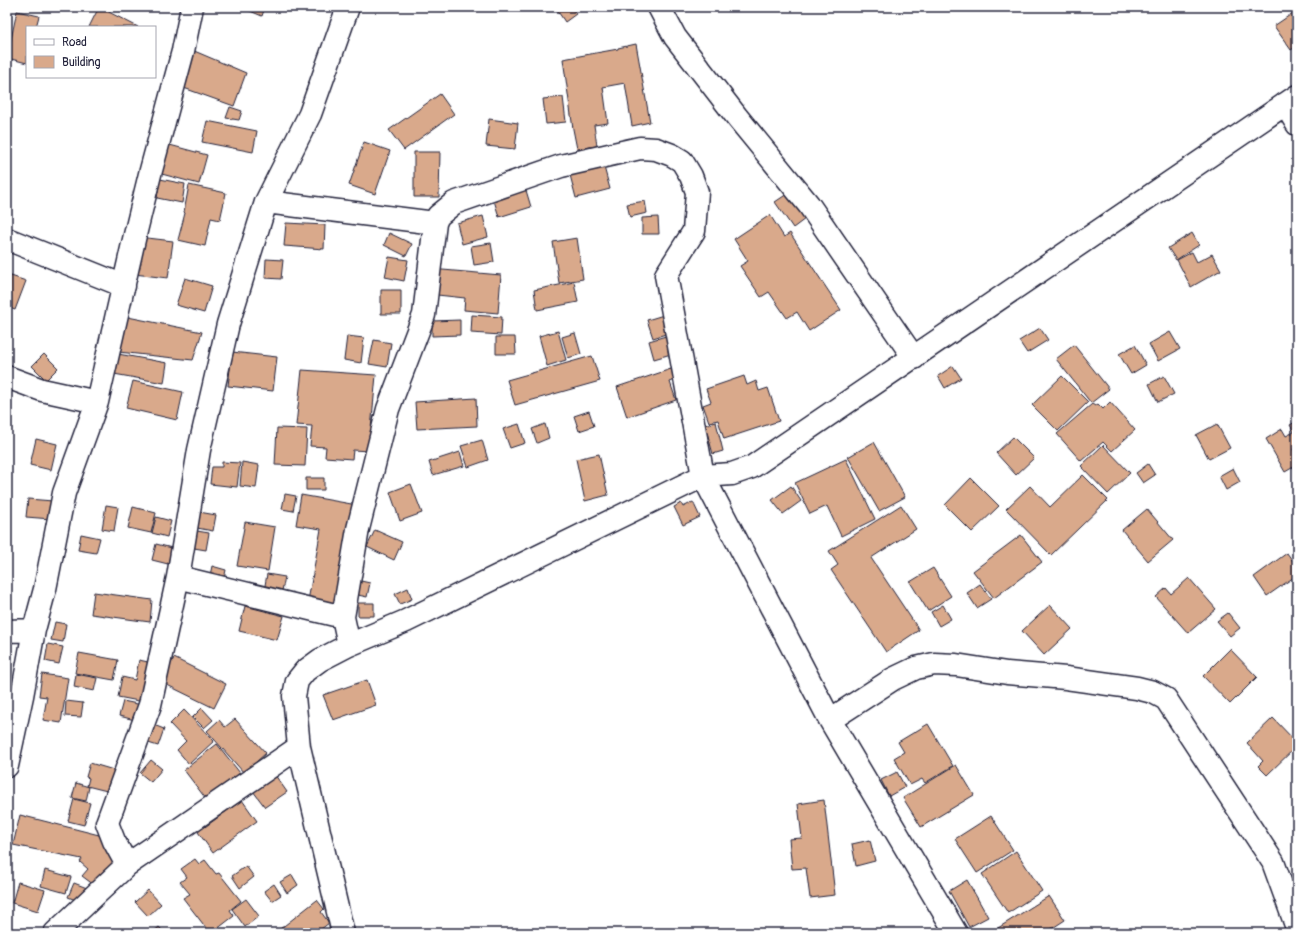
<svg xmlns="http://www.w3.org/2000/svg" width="1304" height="940" viewBox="0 0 1304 940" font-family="Pangolin,sans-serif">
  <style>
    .building { fill: #d9a98b; stroke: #22223b }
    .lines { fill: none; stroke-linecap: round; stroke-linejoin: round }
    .minor-casing { stroke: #22223b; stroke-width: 25 }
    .minor { stroke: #fff; stroke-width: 22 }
  </style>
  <rect width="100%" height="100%" fill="#fff"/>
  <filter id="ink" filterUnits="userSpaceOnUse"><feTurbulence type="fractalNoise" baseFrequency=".025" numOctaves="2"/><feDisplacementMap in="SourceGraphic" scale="8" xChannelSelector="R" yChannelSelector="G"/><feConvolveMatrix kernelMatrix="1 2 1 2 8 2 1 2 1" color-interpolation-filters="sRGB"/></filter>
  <g filter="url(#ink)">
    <!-- building -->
    <path class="building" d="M99,7l39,20h-49z
      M243,7h22l-3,9 -19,-8z
      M555,7h16l5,7 -11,8z
      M17,11l22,5 -3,11h-9v36l-20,-5z
      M1293,13l4,6v27l-6,4 -17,-24z
      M636,44l14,78 -18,4 -7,-43 -22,4 5,36 -14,2 3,21 -20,3 -4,-20 -10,-70 55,-10v-1z
      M192,50l54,23 -12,33 -53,-19z
      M440,94l14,20 -50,36 -15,-20z
      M563,97l3,25 -20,2 -3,-25z
      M230,107l12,4 -3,9 -13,-2z
      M489,119l29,4 -3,26 -29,-3z
      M207,121l50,10 -4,21 -51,-10z
      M364,142l26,9 -15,43 -26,-9z
      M166,144l41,11 -8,29 -41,-11z
      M414,152h26l-1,45h-25z
      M604,167l6,22 -34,9 -6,-23z
      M160,179l25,5 -3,19 -25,-5z
      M189,185l37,8 -6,27 -9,-2 -6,28 -27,-6 7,-27 -1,-1z
      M525,187l6,20 -32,10 -6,-20z
      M787,194l18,25 -12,9 -18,-26z
      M645,201l2,12 -17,4 -3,-13z
      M770,215l14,22 6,-4 51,77 -32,21 -12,-19 -10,6 -18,-26 -8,5 -21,-31 8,-5 -14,-22z
      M483,216l5,21 -26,7 -5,-21z
      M658,217l1,17h-17v-16z
      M286,223l39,2 -1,24 -40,-3z
      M389,233l23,11 -6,12 -22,-11z
      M1192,233l7,12 -23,15 -8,-12z
      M139,237l34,4 -5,37 -34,-4z
      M577,238l6,41 -24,4 -6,-41z
      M491,243l3,19 -20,3 -3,-19z
      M1192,252l5,10 15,-8 9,16 -30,17 -14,-27z
      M389,257l19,3 -4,21 -19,-4z
      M266,259l17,1 -2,19 -16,-1z
      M431,269l70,6 -3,38 -34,-3 1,-12 -37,-4z
      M8,275l18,6 -11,29 -8,-3v-28z
      M185,278l27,8 -8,27 -28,-8z
      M574,282l4,20 -41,8 -3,-20z
      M381,290h20v24h-20z
      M667,314l5,18 -19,6 -6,-18z
      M118,315l84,17 -9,28 -84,-9z
      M472,315l30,2 -1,18 -30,-2z
      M460,320v15l-28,1v-15z
      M1040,328l8,12 -21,13 -8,-12z
      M558,331l8,29 -19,6 -8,-30z
      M1170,332l10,17 -22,12 -9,-17z
      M575,333l6,21 -13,4 -6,-21z
      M347,336l17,2 -3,25 -17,-3z
      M666,336l5,18 -17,5 -5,-18z
      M496,337h19l1,17h-20z
      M374,340l17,3 -4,24 -18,-3z
      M1074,345l35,44 -18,14 -35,-44z
      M1135,345l11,20 -15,9 -12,-20z
      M232,352l45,5 -4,34 -45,-5z
      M44,354l14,14 -12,12 -14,-14z
      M118,354l49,9 -3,20 -50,-9z
      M592,356l8,25 -85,24 -8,-25z
      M953,366l8,12 -16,10 -7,-12z
      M671,369l4,11 -5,2 6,18 -49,17 -10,-30z
      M302,370l74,5 -7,76 -16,-1 -1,9 -27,-2 1,-10 -16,-1 2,-20 -16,-1z
      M744,376l3,9 9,-4 3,10 9,-3 11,33 -55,18 -6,-19 -9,2 -6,-17 8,-3 -5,-13z
      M1062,376l26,26 -30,29 -26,-26z
      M1164,376l10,18 -16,8 -9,-18z
      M133,381l50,11 -6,28 -51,-12z
      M476,398l1,28 -60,3 -2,-27z
      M1110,402l25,28 -23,21 -9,-9 -22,19 -24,-27 35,-30 3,2 3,-2 5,5z
      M589,411l5,15 -15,5 -5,-15z
      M1297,421v26l-4,2 4,7v9l-12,7 -19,-33 16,-10 4,7 8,-4 -4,-7z
      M716,422l7,29 -10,3 -8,-29z
      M519,424l6,19 -15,5 -7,-19z
      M545,424l4,14 -12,5 -5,-14z
      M1217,424l13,24 -21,11 -13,-24z
      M277,428l30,1 -2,37 -30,-1z
      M1013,437l21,21 -18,17 -20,-22z
      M36,439l21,5 -6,26 -21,-5z
      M482,440l6,20 -20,7 -7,-21z
      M874,442l31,55 -26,14 -31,-54z
      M1103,445l27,28 -22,21 -27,-28z
      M460,452l4,14 -31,9 -4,-13z
      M599,454l9,41 -23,6 -9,-42z
      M846,459l29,60 -34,17 -14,-30 -17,8 -15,-31z
      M222,462l18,1 -3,24 -27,-3 2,-17h10z
      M242,462l17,3 -3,23 -16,-2z
      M1148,464l7,11 -12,8 -7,-10z
      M1233,468l7,14 -14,8 -7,-14z
      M1083,475l25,25 -57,55 -45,-46 24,-23 20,21z
      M306,478h18v12h-18z
      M971,478l28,28 -27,26 -27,-27z
      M411,484l11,29 -22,8 -10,-29z
      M791,486l10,15 -18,13 -11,-14z
      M285,494l11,2 -3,15 -11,-2z
      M301,495l56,10 -18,102 -31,-6 13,-72 -25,-4z
      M28,499l25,2 -2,18 -25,-2z
      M693,502l7,15 -17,8 -9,-18 7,-4 2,4z
      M106,505l12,2 -4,24 -12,-2z
      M901,505l15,24 -45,29 48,72 -33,22 -55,-82 7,-5 -9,-14z
      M133,507l23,6 -5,20 -23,-5z
      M1147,509l26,31 -25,21 -26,-31z
      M199,512l17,3 -3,16 -16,-3z
      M156,517l15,4 -4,16 -15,-4z
      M245,522l30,5 -7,44 -31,-5z
      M375,530l27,12 -8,18 -27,-13z
      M197,531l12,2 -3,17 -12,-2z
      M81,534l19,4 -4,15 -18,-3z
      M1021,535l21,27 -48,36 -21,-27z
      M156,544l16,4 -4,16 -16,-4z
      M1287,553l10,14v8l-30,21 -13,-19z
      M212,566l14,4 -3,13 -14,-3z
      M933,568l18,28 -23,15 -18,-29z
      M267,574l18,3 -4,18 -17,-4z
      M1189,578l27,31 -28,24 -32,-36 10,-9 5,6z
      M361,581l9,2 -3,14 -9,-2z
      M980,584l11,15 -14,9 -10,-15z
      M408,588l4,11 -12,5 -5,-10z
      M94,592l58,8 -2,22 -59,-8z
      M358,603h16v13h-16z
      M943,605l8,14 -12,7 -8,-14z
      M1050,605l22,24 -28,26 -22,-24z
      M245,606l39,10 -7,24 -38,-9z
      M1228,613l12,15 -10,8 -13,-15z
      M55,622l11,2 -3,18 -12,-2z
      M48,644l15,3 -4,17 -14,-3z
      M1230,649l27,28 -27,27 -27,-28z
      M79,653l39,7 -4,20 -39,-7z
      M174,658l52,26 -12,24 -53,-26z
      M139,660l18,4 -8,39 -31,-6 4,-20 13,3z
      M42,674l26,4 -7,45 -18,-3 4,-23 -8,-1z
      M76,674l21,4 -3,13 -20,-4z
      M367,680l9,25 -43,15 -10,-25z
      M66,701l17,2 -2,14 -16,-1z
      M123,701l19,4 -3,16 -20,-5z
      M202,708l11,12 -9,8 -11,-11z
      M184,710l30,31 -25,23 -12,-14 9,-9 -16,-17z
      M1273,718l24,25v3l-30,29 -9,-9 5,-5 -16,-18z
      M235,719l31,34 -22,20 -37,-42 12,-11 6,7z
      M151,724l13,5 -6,17 -13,-4z
      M928,724l25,42 -28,17 -3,-4 -12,6 -16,-27 10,-6 -6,-10z
      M217,744l23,29 -34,26 -22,-29z
      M151,760l11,9 -11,13 -11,-9z
      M90,763l27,8 -6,21 -24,-6 2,-8 -3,-1z
      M956,765l18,30 -53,32 -18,-29z
      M897,772l8,15 -16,9 -8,-16z
      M275,775l12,17 -22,15 -12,-16z
      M76,783l13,4 -3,14 -14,-3z
      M74,799l16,4 -6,22 -16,-4z
      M242,800l15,21 -44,32 -15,-21z
      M824,800l11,95 -25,3 -4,-30 -14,1 -3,-30 13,-1 -4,-34z
      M20,815l83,21 15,22 -24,27 -12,-9 6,-7 -8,-7 2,-3 -69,-14z
      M991,816l22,34 -36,23 -22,-34z
      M870,840l5,21 -19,5 -4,-22z
      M1016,851l26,40 -34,22 -26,-39z
      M195,859l4,5 6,-4 11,14 3,-1 22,28 -11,9 4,6 -22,17h-2l-27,-35 7,-4 -10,-12 7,-5 -6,-8z
      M246,866l8,11 -14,11 -8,-12z
      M45,870l26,7 -5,16 -25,-7z
      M292,875l6,10 -11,8 -7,-11z
      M967,880l21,37 -19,10 -20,-36z
      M18,882l27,8 -7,21 -26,-8z
      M74,883l13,5 -6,14 -13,-5z
      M274,884l7,11 -9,6 -8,-10z
      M148,890l13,14 -13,12 -13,-14z
      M1049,896l16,24 -20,13h-44l-3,-5z
      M246,899l13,17 -14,11 -13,-18z
      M317,900l7,9 -3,3 8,11 -13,10h-41z
      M159,927l6,6h-13z"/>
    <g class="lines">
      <defs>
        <path id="minor" d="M659,7l16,30 62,80 72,88 105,153
          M1285,104l12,20
          M266,202l169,21 3,-7 16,-13 107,-37 79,-18 16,1 16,6 10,6 9,15 6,16 -3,39 -28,44 37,201 127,244 126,213
          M7,239l117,47
          M7,377l35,13 55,12
          M178,577l165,40
          M7,631l27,-1
          M349,645l-6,-28 15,-88 30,-120 36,-94 11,-92
          M830,720l63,-41 23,-11 18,-4 22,1 51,8 59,5 71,10 16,4 13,7 107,163 24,66
          M7,766l15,-70 12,-66 11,-41 19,-96 33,-91 38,-167 15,-61 33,-123 9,-44
          M127,865l-13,-24 -7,-18 43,-118 28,-128 21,-127 29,-126 38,-122 44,-88 38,-107
          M55,933l72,-68 172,-118
          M343,933l-44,-186 -5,-51 3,-15 8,-10 15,-11 29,-15 57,-24 297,-145 29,-2 20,-7 545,-371"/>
      </defs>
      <!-- minor casing -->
      <use href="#minor" class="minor-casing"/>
      <!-- minor -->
      <use href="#minor" class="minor"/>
    </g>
  </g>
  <!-- margin -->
  <rect width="1304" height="940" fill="none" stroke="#fff" stroke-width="24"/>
  <rect x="12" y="12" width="1280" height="916" fill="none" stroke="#22223b" stroke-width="1.5" filter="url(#ink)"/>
  <!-- legend -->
  <rect x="26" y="26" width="130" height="52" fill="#ffffff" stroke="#a7a7b1"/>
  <rect x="34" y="39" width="20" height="6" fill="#ffffff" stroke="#a7a7b1"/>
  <text x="62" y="46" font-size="12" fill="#22223b">Road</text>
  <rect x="34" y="56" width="20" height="12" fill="#d9a98b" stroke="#a7a7b1"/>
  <text x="62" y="66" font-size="12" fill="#22223b">Building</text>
</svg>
